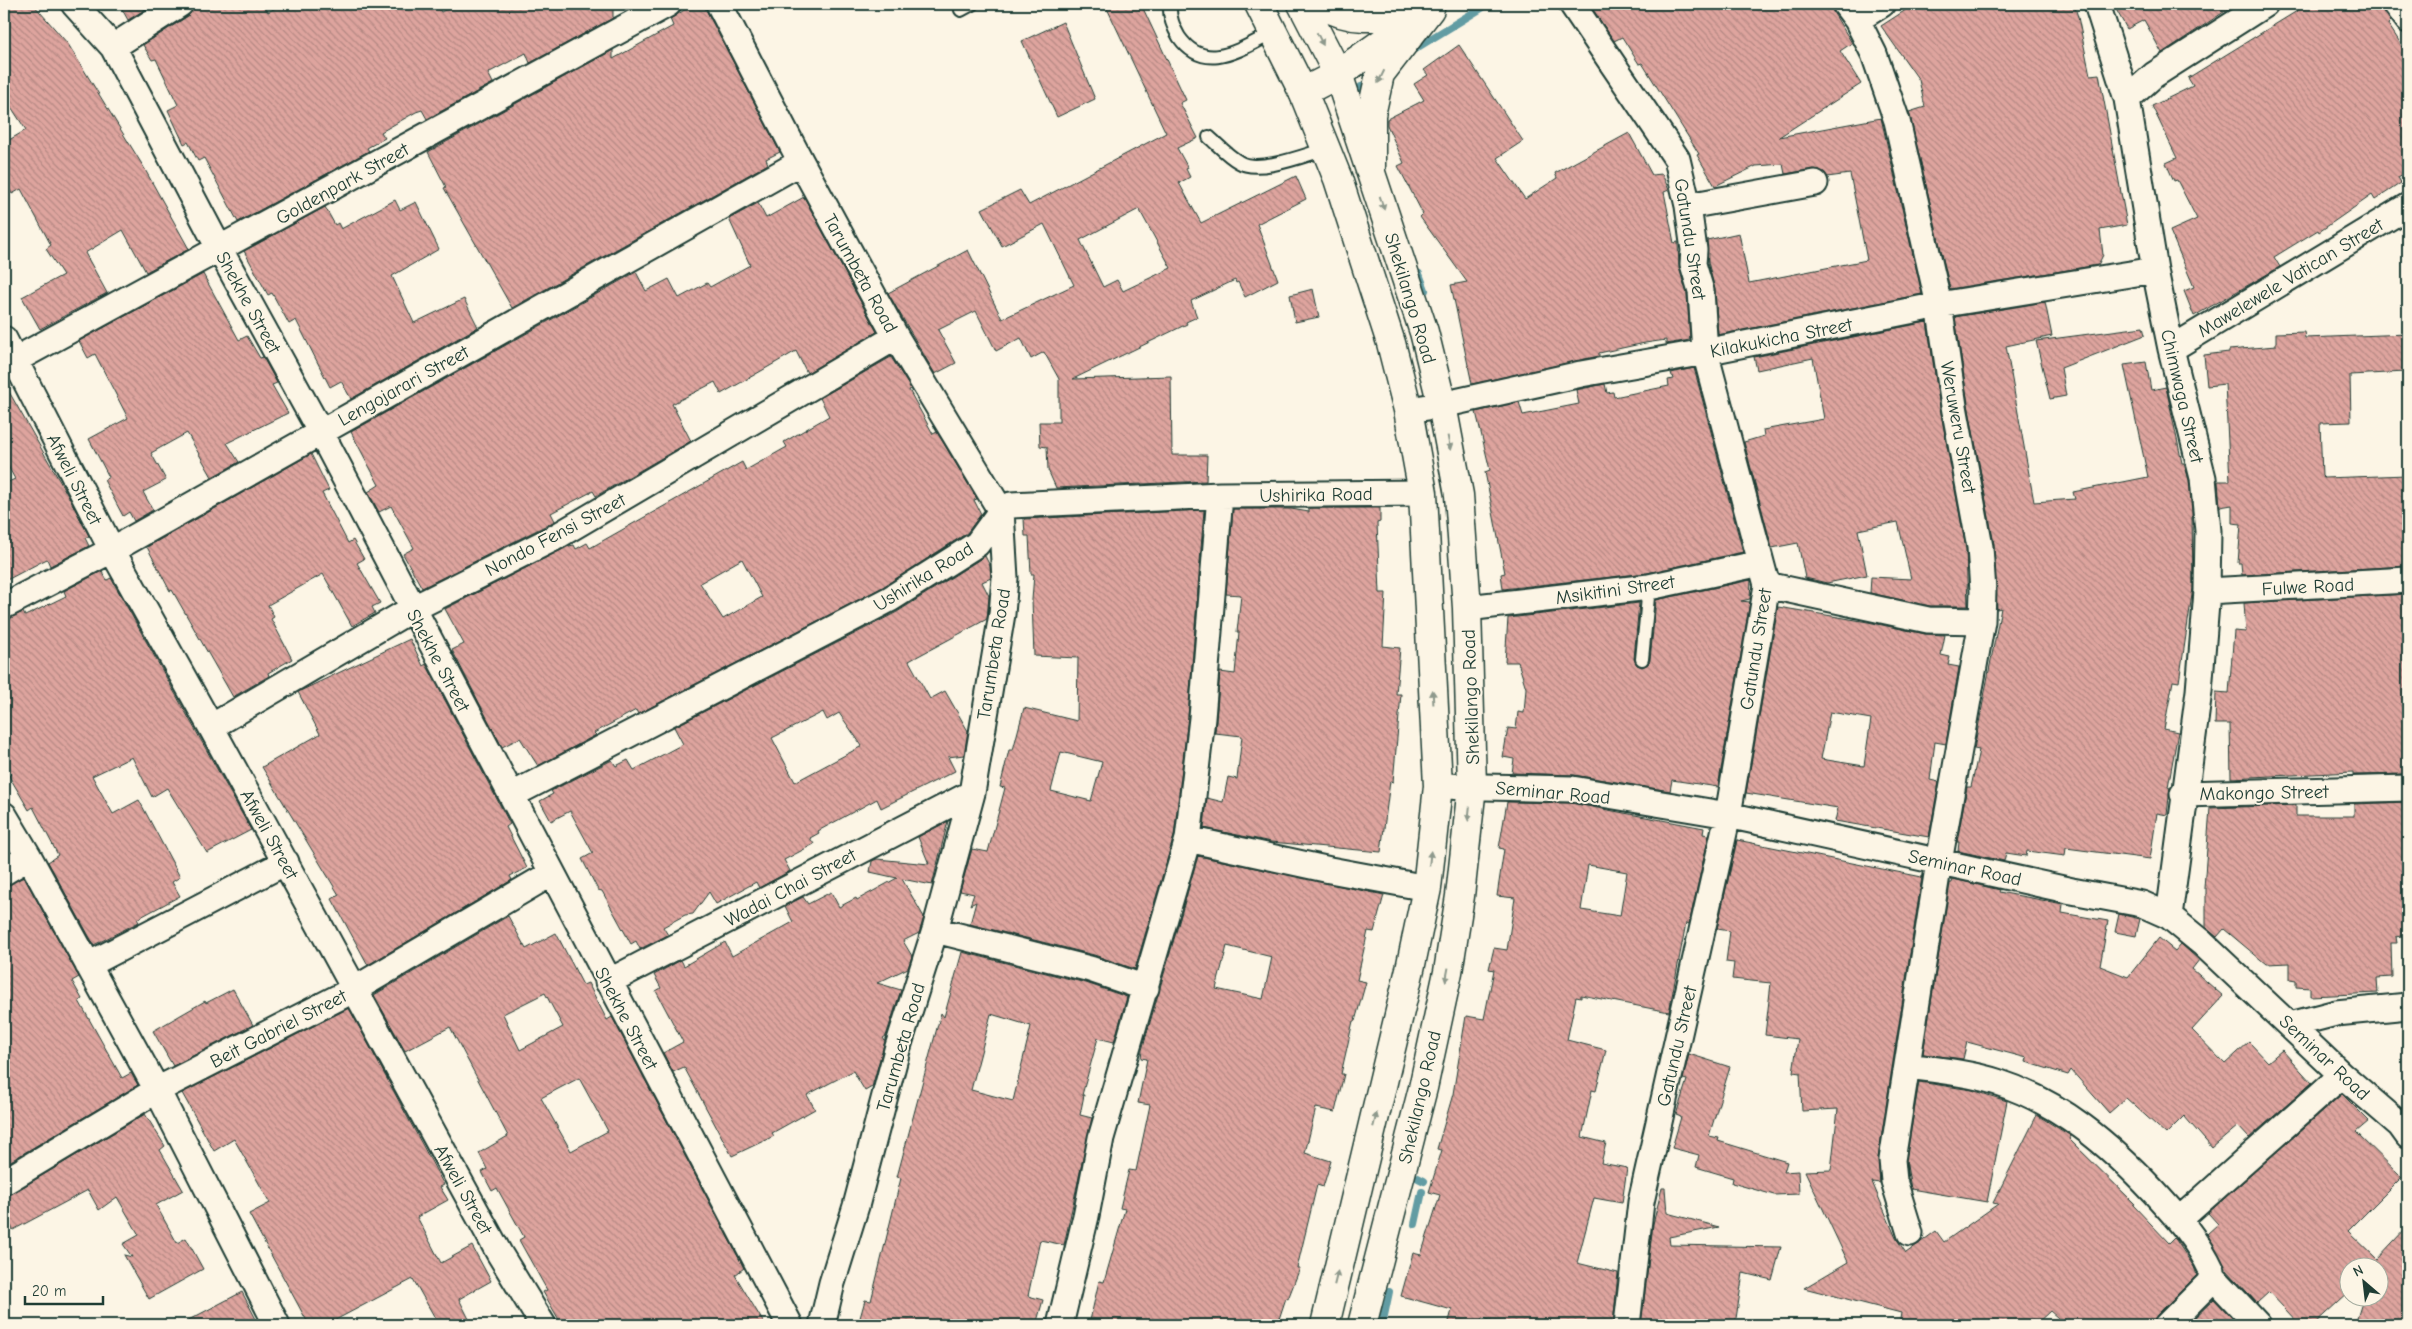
<svg xmlns="http://www.w3.org/2000/svg" width="2412" height="1329" viewBox="0 0 2412 1329" font-family="'Comic Neue',sans-serif">
  <style>
    .lines { fill: none; stroke-linecap: round; stroke-linejoin: round }
    .stream { stroke: #629ca3; stroke-width: 8 }
    .building { fill: url(#building-back-hatch); stroke: #1f3d34; fill-rule: evenodd }
    .service-casing { stroke: #1f3d34; stroke-width: 16 }
    .minor-casing { stroke: #1f3d34; stroke-width: 29 }
    .tertiary-casing { stroke: #1f3d34; stroke-width: 31 }
    .secondary-casing { stroke: #1f3d34; stroke-width: 31 }
    .service { stroke: #fcf5e5; stroke-width: 12 }
    .minor { stroke: #fcf5e5; stroke-width: 25 }
    .tertiary { stroke: #fcf5e5; stroke-width: 28 }
    .secondary { stroke: #fcf5e5; stroke-width: 28 }
    .oneway { fill: #8e998c }
    .labels { text-anchor: middle; stroke-width: 4; stroke-linejoin: round; paint-order: stroke }
    .street-label { font-size: 19px; fill: #1f3d34; stroke: #fcf5e5 }
  </style>
  <defs>
    <pattern id="building-back-hatch" width="6" height="6" patternUnits="userSpaceOnUse" patternTransform="scale(1.25)"><rect width="6" height="6" fill="#dea49e"/><path d="M-1 5l2 2M0 0l6 6M5-1l2 2" fill="none" stroke="#b38782"/></pattern>
  </defs>
  <rect width="100%" height="100%" fill="#fcf5e5"/>
  <filter id="ink" filterUnits="userSpaceOnUse"><feTurbulence type="fractalNoise" baseFrequency=".02" numOctaves="2"/><feDisplacementMap in="SourceGraphic" scale="10" xChannelSelector="R" yChannelSelector="G"/><feConvolveMatrix kernelMatrix="1 2 1 2 8 2 1 2 1" color-interpolation-filters="sRGB"/></filter>
  <g filter="url(#ink)">
    <g class="lines">
      <!-- stream -->
      <path class="stream" d="M1411,51l77,-47
        M1356,101l4,-13 11,-9
        M1419,274l6,16
        M1412,1175l12,6
        M1415,1224l7,-32
        M1382,1325l7,-33"/>
    </g>
    <!-- building -->
    <path class="building" d="M4,4h29l35,40 75,122 46,83 -43,23 -23,-42 -38,23 22,40 -67,36 -18,-32 41,-22 -17,-26 5,-4 -30,-56 -9,5 -8,-13v-38l22,-13 -22,-34z
      M119,4h35l-26,16z
      M194,4h69l5,8 15,-8h153l5,8 16,-8h156v14l-83,45 -4,-10 -38,20 5,10 -66,36 -5,-9 -6,2 -35,20 4,6 -18,10 2,3 -131,71 -34,-64 -6,3 -10,-19 -4,2 -16,-34 10,-5 -22,-46 -4,1 -9,-15 45,-29 4,-5z
      M694,4h9l77,148 -14,7 2,5 -256,144 -68,-120 2,-1 -18,-35 185,-102v9l60,-33 -3,-7z
      M1105,4h36l45,96 -6,3 18,35 -21,10 11,20 -2,1 4,8 -11,6 22,40 95,-47 10,23 -49,25 21,56 -33,17 -7,-15 -2,1 -1,-3 -44,21 6,16 -11,5 1,2 -114,55 98,-3 1,79h35l-1,26 -150,7 -8,-18 -1,-23 -7,-1 -1,-24h20v-43l-15,-27 -13,7 -10,-21 -25,13 -20,-40 -38,19 18,33 -21,11 -47,-81 80,-43 34,69 72,-34 -30,-61 -42,22 -20,-37 38,-19 9,15 137,-72zM1139,209l32,59 -48,23 -6,-11 -14,7 -23,-47z
      M1589,4h242l2,8 19,31 -12,8 21,33 -82,53 102,-19 41,176 -204,41 -3,-45 -7,-28 -1,-22 32,-7 10,50 118,-23 -17,-86 -23,3 -7,-7 -7,-1 -28,5 -2,-10 -27,2 -41,20 -18,-31 2,-1 -57,-91 -3,1 -17,-27 -8,4z
      M1915,4h159l4,13 12,58 9,-1 28,151 -27,5 3,25 -5,10 -148,24 -41,-177 16,-5 -6,-27 -38,-54z
      M2113,4h123l-74,49 -18,-33 -17,9z
      M2292,4h90l2,8 7,9 -3,3 20,31v116l-10,6 3,6 -26,17 -3,-5 -53,37 -1,-2 -44,27 6,10 -86,49 -10,-25 10,-4 -24,-56 27,-12 -20,-39 -3,1 -8,-18 11,-5 -25,-52 41,-20 -5,-8 109,-67z
      M1063,22l32,77 -38,18 -35,-76z
      M1459,45l64,96 -26,17 28,41 32,-21 -2,-5 74,-40 23,42 10,-1 7,16 -5,2 10,51 4,-1 1,26 8,26 3,46 -24,4v-4l-21,3 -46,10v3l-127,28 -21,-99 16,-3 -47,-65 3,-3 -25,-48 6,-3 -17,-38v-6l37,-19 -10,-16 14,-9 -4,-5z
      M804,197l73,135 -70,41 -11,-22 -75,43 -6,-12 -43,22 19,37 -95,55 -3,-5 -42,22 4,8 -8,4 -125,63 -19,-34 11,-6 -23,-42 -12,6 -11,-20 11,-7 -28,-53 285,-160 10,19 23,-12 10,19 28,-15 3,4 40,-22 -21,-46 29,-16 8,15z
      M395,200l5,10 16,-8 23,47 -47,27 22,47 50,-24 14,28 -127,72 -10,-18 -11,6 -34,-67 -7,4 -17,-31 -4,2 -24,-44 81,-44 10,18 3,-2 3,6z
      M203,274l36,66 8,-4 13,22 3,-1 14,26 -5,2 16,28 -61,30 12,19 -27,15 -25,-44 -36,20 15,27 -23,12 10,18 -19,11 -5,-9 -6,4 -19,-36 5,-3 -20,-38 39,-21 -33,-64 -7,4 -9,-17z
      M1313,289l6,28 -24,5 -5,-27z
      M2045,302l7,34 -46,10 28,156 41,-3 -2,-7 75,-15 -24,-112 22,-3 5,28 15,-3 16,76h2l5,17 3,32 1,76 -14,94 -6,-1 -9,48 14,3 -10,55 2,1 -3,27 -10,-2 -7,46 -84,-11 -1,8 -38,-5 -1,5 -20,-3 -2,8 -46,-10 1,-9h-2l10,-55h4l8,-37 -5,-1 27,-141 -4,1 -3,-65 -26,-140 -13,-87z
      M1927,322l13,86 26,141 2,57h-38l-60,-13 1,-16 40,2 -13,-57 -40,8 9,45 -40,8 -22,-5 -7,-35 -26,5 -28,-106 20,-6 -1,-6 61,-11 -11,-61 -56,12 -3,-13z
      M2143,327l2,8 -84,33 5,28 -16,3 -14,-58z
      M2304,332l1,6 103,-4 -2,38 -56,3 1,47 -31,1 2,53 2,2 83,-3 1,91 -166,9 -1,-12h-3l3,-39 -9,-1v-18l-12,2 -2,-26h12l-5,-97 -18,2 -3,-31 25,-3v-2l47,-4v-13z
      M891,357l20,32 -2,1 24,44 4,-2 40,67 -3,1 7,14 -14,19 -84,54 -245,127 -2,-4 -42,23 2,2 -58,31 -18,-28 -18,9 -50,-97 12,-6 -19,-35 124,-63 5,-1 2,4 11,-6 3,5 152,-86 4,8 41,-23 -3,-5 45,-26 -9,-18zM742,559l20,38 -39,22 -23,-36z
      M1694,368l49,184 -96,21 -144,16 -2,-15 4,-1 -20,-101 5,-2 -14,-58 43,-10 4,13 56,-11 -3,-14 29,-6 2,9 6,-1 1,5 55,-11 -1,-6 5,-1 -2,-6z
      M4,383l67,118 18,35 -4,2 4,8 -39,20 -3,-7 -6,3 -36,19 3,7 -4,2v-106l11,-5 -11,-20z
      M311,454l18,36 -7,3 26,50 5,-3 11,19 -7,4 23,40 -8,4 3,6 -23,13 -29,-52 -55,31 6,12 -3,2 21,40 -24,14 1,3 -36,21 -61,-107 -2,1 -23,-44z
      M1309,508h71v14l-3,1 3,70h6l-3,53 17,2 -4,46h5l-8,88 -3,-1 -9,71 -110,-10 -67,-14 3,-30 16,4 5,-25 9,2 5,-43 -27,-3 5,-61 15,2 4,-42h-2l4,-37 -15,-1 7,-85h58l18,3z
      M1204,510l-16,207 -14,119 -39,133 -41,-14 -124,-31 6,-22 -6,3 4,-11 -14,-3 12,-42 16,3 17,-64 -5,-1 9,-37h4l11,-42 53,13 1,-63 -44,-2 -2,-56 2,-26h-3l-2,-38h-4l-1,-17zM1061,752l41,10 -11,39 -40,-10z
      M985,556l5,10 1,12 -9,4 7,14 -2,23 -78,42 21,38 15,-8 23,40 -4,24 -16,2 7,14 -74,37 -4,-9 -59,32 1,2 -9,5 4,6 -30,16 6,11 -31,17 -3,-6 -40,22 -7,-12 -16,22 -8,1 -22,12 5,8 -28,14 -4,-8 -5,3 -29,-53 -4,-1 -16,-31 11,-6 -23,-42 -19,10 -11,-20 13,-7 -2,-3 61,-31 4,6 12,-6 6,10 49,-26 -9,-17 223,-115zM823,712l4,8 12,-7 23,33 -67,36 -23,-44z
      M102,571l5,9 4,-2 140,252 -44,23 -40,-65 -15,9 -20,-40 -40,19 21,38 26,-14 41,77 -8,5 8,14 -43,23 2,3 -45,23 -46,-83 10,-7 -25,-48 -4,3 -20,-34 2,-2 -7,-14v-140l19,-8 2,4 41,-20 -2,-5z
      M1751,580l-1,19 -9,2 9,1 -32,185 -46,-7 -2,11 -96,-16 -62,-2 2,-14 -11,-2 5,-29 8,1 2,-17 6,1 2,-25 -8,-26h-13l3,-44 131,-15 -5,56 3,6 5,2 6,-3 2,-4 6,-60z
      M2408,594v180l-55,1v-3l-122,6 -1,-54h-15l1,-32 13,1 5,-62 12,1 -2,-29z
      M1778,607l90,15 57,12 20,1 -4,20 9,2 -2,8 11,2 -13,77 -11,-2 -5,38 9,2 -10,55 -94,-16 3,-13 -92,-15zM1830,712l41,7 -7,47 -43,-7z
      M410,639l13,27 3,-2 84,160 -4,3 21,41 -17,8 2,4 -144,85 -36,-66 7,-4 -77,-128 58,-33 -22,-42z
      M1507,802l64,1 133,25 -1,6 6,1 -20,89 -3,-1 -17,89 -88,-17v3l-5,-1 -9,43 39,10 -10,41 -4,-1 -10,47 24,6 -5,20 26,5 -5,35 -28,-5 -17,65 41,10 -5,52h-103l-28,-7 -2,7h-32l4,-15 -51,-14 12,-43 8,2 19,-60 -11,-3 13,-42 -5,-1 16,-55 13,-78 18,3 10,-49 -5,-1 5,-21 13,2 8,-52 -18,-2 7,-47 -5,-1zM1588,865l39,7 -7,44 -39,-6z
      M2408,802v133l-12,2 1,6h-6l1,34 -15,1 1,15 -68,3v-8l-14,-1v-6l-6,-1v-17l-24,1 -42,-35 -7,8 -11,-9v-40h-2l6,-80 86,-3v11h58v-12z
      M948,821l-16,64 -30,-6 22,38 -5,16 -16,8 9,15 -4,12 -31,15 24,7 -15,46 -3,2 2,3 -13,46 -7,4 -12,-20 -46,24 8,14 -43,24 2,3 -42,20 -48,-89 -11,5 -10,-19 20,-11 -27,-51 5,-3 -7,-13 27,-15 3,6 41,-24 7,14 61,-34 -8,-16 18,-9 5,7 23,-12 8,15 17,-9 1,2 40,-22 -27,-6 2,-11 5,-2 52,5 -11,-27z
      M1737,840l185,37 -44,281 2,25 -8,-1 24,56 10,15 30,-22 8,11 54,-38 -5,-1 44,-88 34,21 -2,3 66,65 -2,1 36,38 5,-5 2,2 18,27 3,8 -40,40 -4,10h-87l-16,-14 -15,14h-136l2,-12 -97,-25 44,-26 -43,-91 26,-1 7,-61 -36,2 -2,-38 -7,-1 5,-33 -33,-4 6,-52 -39,-4 2,-16 -8,-1 4,-31 -13,-2z
      M1198,856l186,39 -10,37 -6,-1 -11,49 9,2 -11,39h-2l-12,53h3l-9,38 -19,-4 -11,45 26,8 -8,26 -6,-2 -20,83h3l-12,31 -2,-1 -9,27h-188l10,-44 5,1 21,-73 -5,-1 9,-38 7,1 14,-66 -12,-2 9,-44 -6,-1 1,-8zM1227,946l45,11 -9,42 -47,-10z
      M24,877l55,100 -7,4 10,18 -3,2 43,77 9,-5 7,12 -134,80v-279z
      M1953,879l47,11 -1,2 64,12 -1,9 46,8 -8,45 28,11 31,-39 16,13 6,-7 18,16 -7,9 31,27 -31,34 33,34 24,-22 19,20 14,-12 30,33 -63,55 -11,-12 -26,22 -28,-32 -18,18 -40,-36 -17,15 -38,-43 -3,5 -42,-13 1,-4 -60,-16 -4,17 -40,-5 27,-171h2z
      M2119,914l21,5 -4,17 -21,-4z
      M508,916l18,33 30,-16 27,52 5,-2 19,37 5,-3 132,251 -9,7 30,50h-203l-19,-33 4,-2 -28,-50 5,-3 -27,-49 -5,3 -10,-19 5,-3 -8,-16 29,-17 -58,-109 -45,24 -31,-56zM545,993l18,34 -43,23 -17,-36zM579,1078l29,53 -37,20 -30,-53z
      M962,952l124,31 41,14 -13,45 -16,-4 -16,57h2l-4,20 12,3 -28,127 -24,-5 -12,56 15,4 -7,25h-178l7,-25 6,1 30,-123 -4,-1 44,-164 3,4zM991,1014l40,12 -18,75 -42,-11z
      M233,989l20,36 -80,41 -20,-35 52,-30 1,2z
      M349,1008l95,177 -4,2 8,13 -31,17 24,46 31,-17 19,35 -32,18 13,26h-33l-26,-46 -87,46h-17l-60,-111 21,-11 -36,-64 -20,12 -32,-58z
      M1689,1054l41,13 -21,69 10,2 -1,3 69,21 -3,10 14,-1 1,23 -25,1 -42,-12 1,-5 -37,-11 3,-12 -27,-7 9,-31 -5,-2 11,-35 -4,-1z
      M1919,1082l53,8 35,11 -20,101 -76,-13 -5,-29z
      M2342,1094l27,27 -13,11 46,45 -54,54 29,28 31,-33v99h-53l9,-29h16v-30h-30v25l-37,34h-13l-31,-33 -12,11 -31,-34 -19,-35 11,-10 -10,-11z
      M145,1114l20,32 -5,4 23,40 -27,15 21,38 9,-5 17,31 -54,30 -25,-44 8,2 -9,-13 16,-9 -22,-38 -18,13 -11,-20 -75,40 -9,-17v-17l7,-2z
      M1662,1188h3l2,25 52,14 -50,10 1,8 111,2 -9,33 -29,-7 -8,52h-94l12,-101z
      M242,1292l17,33h-80z
      M2214,1299l23,24 -3,2h-47z"/>
    <g class="lines">
      <defs>
        <path id="service" d="M1170,4c-1,11 3,23 9,33 27,39 64,10 96,-5
          M961,10l11,-6
          M1209,137c9,8 19,19 30,25 19,12 66,-7 87,-13
          M1642,659l7,-72"/>
        <path id="minor" d="M74,4l39,43 107,203 100,181 470,894
          M719,4l82,158 95,175 105,174 4,67 -3,36 -30,179 -37,137 -38,120 -41,156 -24,77 -10,42
          M1572,4l105,155 11,47 6,44 -1,14 8,27 4,61 62,233 -39,230 -87,387 -14,123
          M1845,4l12,16 17,34 23,67 42,184 15,101 26,141 3,44 -1,30 -43,241 -47,298 2,21 16,52
          M2097,4l30,95 28,171 16,79 32,129 5,53 -1,60 -8,100 -30,225
          M2396,4l12,16
          M1857,20l25,-16
          M113,47l67,-43
          M2127,99l27,-24 111,-71
          M1688,206l127,-23
          M4,339l108,211 99,177 288,526 44,72
          M2171,349l237,-143
          M15,360l653,-356
          M1408,410l34,-5 139,-31 124,-22 234,-47 216,-35
          M1767,585l161,35 54,1
          M2207,591l201,-11
          M4,606l108,-56 689,-388
          M1467,608l182,-21 112,-24
          M211,727l201,-118 142,-71 342,-201
          M1438,786l134,3 156,26 344,76 70,13 27,12 33,27 140,132 58,50 8,11
          M2183,794l225,-6
          M512,795l378,-196 87,-55 24,-33 10,-6 209,-10 203,-2
          M4,815l25,42 128,233 120,235
          M1188,839l142,31 97,18
          M4,872l25,-15
          M935,930l155,39 56,19
          M88,965l198,-103
          M608,982l364,-189
          M2290,1025l46,-12 72,-7
          M1907,1066c30,4 62,7 90,16 63,20 112,62 157,110 22,24 44,48 58,79l-2,11 -43,43
          M4,1182l153,-92 198,-101 197,-116
          M2180,1219l162,-144
          M2213,1277l45,48
          M1060,1325l26,-109 15,-78 87,-299 14,-121 18,-223"/>
        <path id="tertiary" d="M1320,4c37,21 64,12 105,6
          M1303,92l35,-18 71,-50
          M1371,167v-52l9,-41 50,-65"/>
        <path id="secondary" d="M1259,4l44,88 35,87 53,164 17,67 15,83 15,293 -11,102 -17,81 -85,356
          M1302,4l36,70 86,258 18,73 17,90 8,113 5,178 -12,110 -12,76 -25,116 -61,237"/>
      </defs>
      <!-- service casing -->
      <use href="#service" class="service-casing"/>
      <!-- minor casing -->
      <use href="#minor" class="minor-casing"/>
      <!-- tertiary casing -->
      <use href="#tertiary" class="tertiary-casing"/>
      <!-- secondary casing -->
      <use href="#secondary" class="secondary-casing"/>
      <!-- service -->
      <use href="#service" class="service"/>
      <!-- minor -->
      <use href="#minor" class="minor"/>
      <!-- tertiary -->
      <use href="#tertiary" class="tertiary"/>
      <!-- secondary -->
      <use href="#secondary" class="secondary"/>
    </g>
    <!-- one-way arrows -->
    <defs><path id="oneway-solid" d="M-6-.8H1V-3.2L6.5 0L1 3.2V.8H-6Z" transform="scale(1.25)"/></defs>
    <g class="oneway">
      <use href="#oneway-solid" transform="translate(1320 39) rotate(63)"/>
      <use href="#oneway-solid" transform="translate(1381 77) rotate(116)"/>
      <use href="#oneway-solid" transform="translate(1382 203) rotate(72)"/>
      <use href="#oneway-solid" transform="translate(1449 443) rotate(79)"/>
      <use href="#oneway-solid" transform="translate(1433 697) rotate(-93)"/>
      <use href="#oneway-solid" transform="translate(1469 814) rotate(96)"/>
      <use href="#oneway-solid" transform="translate(1430 858) rotate(-84)"/>
      <use href="#oneway-solid" transform="translate(1447 975) rotate(101)"/>
      <use href="#oneway-solid" transform="translate(1375 1120) rotate(-76)"/>
      <use href="#oneway-solid" transform="translate(1336 1278) rotate(-76)"/>
    </g>
  </g>
  <g class="labels">
    <!-- street labels -->
    <g class="street-label">
      <text transform="translate(342 183) rotate(-29)" y="7">Goldenpark Street</text>
      <text transform="translate(1691 239) rotate(81)" y="7">Gatundu Street</text>
      <text transform="translate(861 273) rotate(61)" y="7">Tarumbeta Road</text>
      <text transform="translate(2290 277) rotate(-31)" y="7">Mawelewele Vatican Street</text>
      <text transform="translate(1411 298) rotate(73)" y="7">Shekilango Road</text>
      <text transform="translate(249 302) rotate(61)" y="7">Shekhe Street</text>
      <text transform="translate(1781 337) rotate(-11)" y="7">Kilakukicha Street</text>
      <text transform="translate(403 385) rotate(-29)" y="7">Lengojarari Street</text>
      <text transform="translate(2183 396) rotate(77)" y="7">Chimwaga Street</text>
      <text transform="translate(1959 427) rotate(80)" y="7">Weruweru Street</text>
      <text transform="translate(75 479) rotate(63)" y="7">Afweli Street</text>
      <text transform="translate(1316 494) rotate(-1)" y="7">Ushirika Road</text>
      <text transform="translate(555 534) rotate(-28)" y="7">Nondo Fensi Street</text>
      <text transform="translate(923 576) rotate(-32)" y="7">Ushirika Road</text>
      <text transform="translate(2308 586) rotate(-3)" y="7">Fulwe Road</text>
      <text transform="translate(1615 589) rotate(-8)" y="7">Msikitini Street</text>
      <text transform="translate(1755 649) rotate(-81)" y="7">Gatundu Street</text>
      <text transform="translate(993 654) rotate(-81)" y="7">Tarumbeta Road</text>
      <text transform="translate(439 660) rotate(62)" y="7">Shekhe Street</text>
      <text transform="translate(1470 697) rotate(-92)" y="7">Shekilango Road</text>
      <text transform="translate(1553 792) rotate(5)" y="7">Seminar Road</text>
      <text transform="translate(2264 792) rotate(-1)" y="7">Makongo Street</text>
      <text transform="translate(270 834) rotate(61)" y="7">Afweli Street</text>
      <text transform="translate(1965 867) rotate(12)" y="7">Seminar Road</text>
      <text transform="translate(790 887) rotate(-28)" y="7">Wadai Chai Street</text>
      <text transform="translate(627 1018) rotate(62)" y="7">Shekhe Street</text>
      <text transform="translate(278 1028) rotate(-27)" y="7">Beit Gabriel Street</text>
      <text transform="translate(1676 1046) rotate(-77)" y="7">Gatundu Street</text>
      <text transform="translate(900 1047) rotate(-74)" y="7">Tarumbeta Road</text>
      <text transform="translate(2325 1057) rotate(43)" y="7">Seminar Road</text>
      <text transform="translate(1419 1097) rotate(-77)" y="7">Shekilango Road</text>
      <text transform="translate(464 1189) rotate(61)" y="7">Afweli Street</text>
    </g>
  </g>
  <!-- margin -->
  <rect width="2412" height="1329" fill="none" stroke="#fcf5e5" stroke-width="20"/>
  <rect x="10" y="10" width="2392" height="1309" fill="none" stroke="#1f3d34" stroke-width="2" filter="url(#ink)"/>
  <!-- north arrow -->
  <g transform="translate(2364 1282) rotate(332)"><circle r="24" fill="#fcf5e5" stroke="#a4ab9e"/>
  <path d="M0-4L9 19L0 12L-9 19Z" fill="#1f3d34"/>
  <text y="-8" font-size="14" font-weight="bold" text-anchor="middle" fill="#1f3d34">N</text>
  </g>
  <!-- scale -->
  <path d="M25 1296v8h78v-8" fill="none" stroke="#1f3d34" stroke-width="2.5"/>
  <text x="32" y="1296" font-size="15" fill="#1f3d34" stroke="#fcf5e5" stroke-width="4" paint-order="stroke">20 m</text>
</svg>
